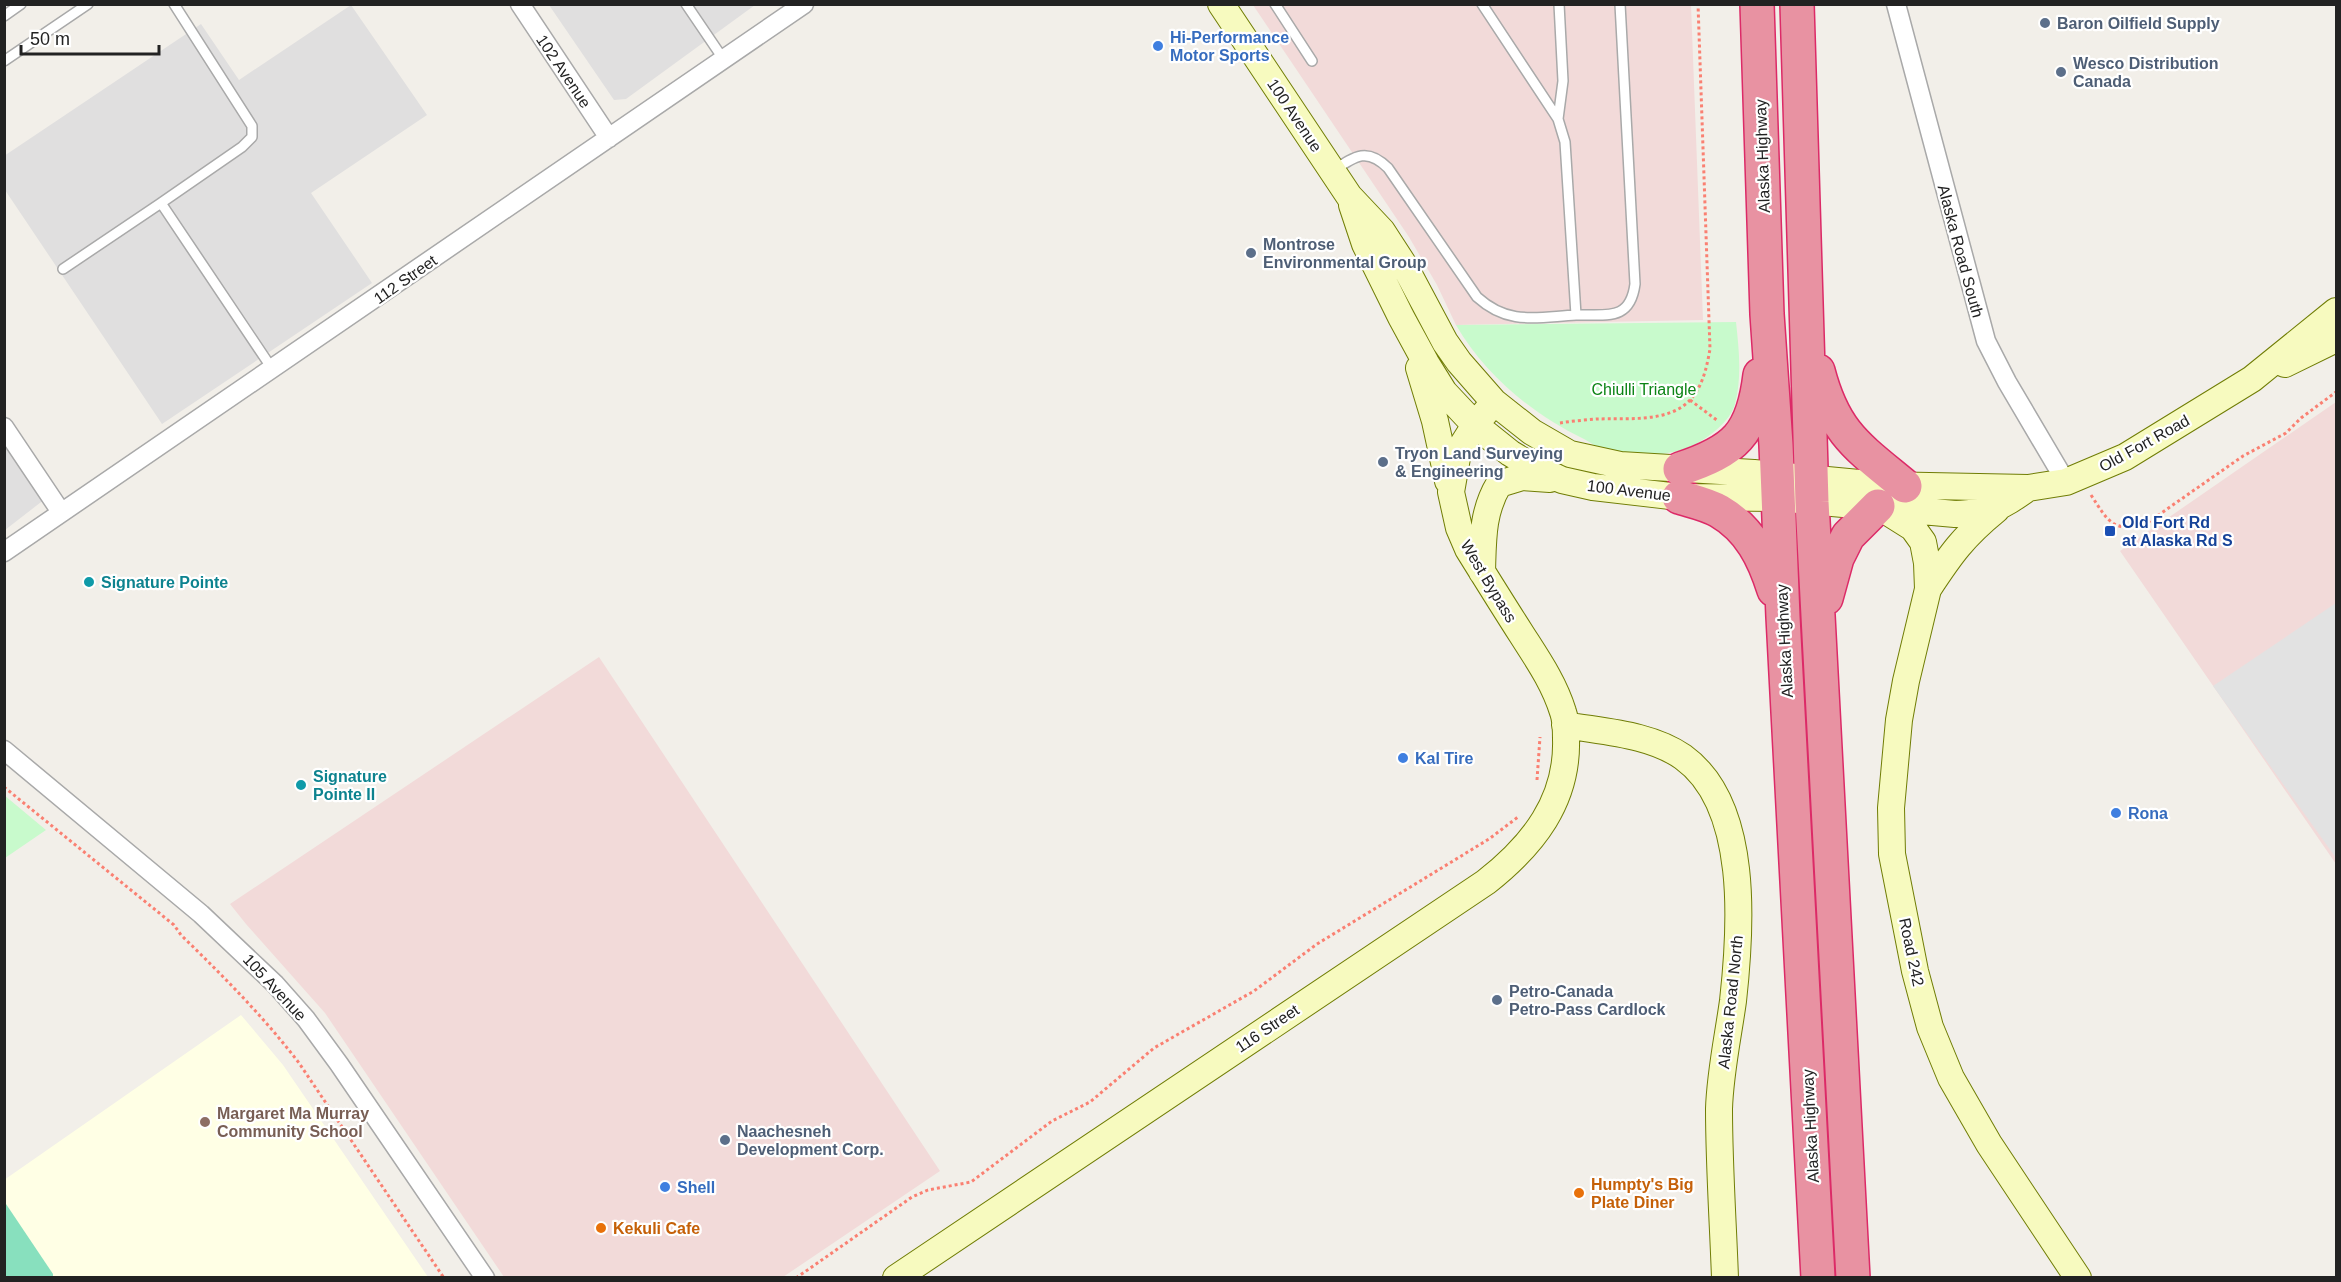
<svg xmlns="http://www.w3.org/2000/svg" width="2341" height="1282" viewBox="0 0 2341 1282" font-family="Arial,sans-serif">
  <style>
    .residential { fill: #e0dfdf }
    .commercial { fill: #f2dad9 }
    .education { fill: #ffffe5 }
    .park { fill: #c8facc }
    .pitch { fill: #88e0be }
    .parking { fill: #e2e2e2 }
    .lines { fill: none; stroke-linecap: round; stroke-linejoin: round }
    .lane-casing { stroke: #a9a9a9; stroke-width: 12 }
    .street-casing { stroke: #a9a9a9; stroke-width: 21 }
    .secondary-casing { stroke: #707d05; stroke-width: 28 }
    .highway-casing { stroke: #dc2a67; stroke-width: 36 }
    .path { stroke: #fa8072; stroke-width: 3; stroke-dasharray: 3 3; stroke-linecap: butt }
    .lane { stroke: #fff; stroke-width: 9 }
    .street { stroke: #fff; stroke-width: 18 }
    .secondary { stroke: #f7fabf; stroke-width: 26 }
    .highway { stroke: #e892a2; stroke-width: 33 }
    .service-dot { fill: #5c6f8a; stroke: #fff; stroke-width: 2 }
    .shop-dot { fill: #3f7fe0; stroke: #fff; stroke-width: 2 }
    .transit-dot { fill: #1a4fb4; stroke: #fff; stroke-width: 2 }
    .culture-dot { fill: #0f9aa8; stroke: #fff; stroke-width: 2 }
    .education-dot { fill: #8d6e63; stroke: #fff; stroke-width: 2 }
    .food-dot { fill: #e8710a; stroke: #fff; stroke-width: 2 }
    .labels { text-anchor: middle; stroke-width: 4.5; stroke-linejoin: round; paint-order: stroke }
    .service-label { font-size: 16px; font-weight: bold; fill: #4e5e75; stroke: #fff; text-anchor: start }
    .shop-label { font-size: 16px; font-weight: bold; fill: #366cbe; stroke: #fff; text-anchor: start }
    .street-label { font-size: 16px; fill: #222; stroke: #fff }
    .park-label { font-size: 16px; fill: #0c8416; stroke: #fff }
    .transit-label { font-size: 16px; font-weight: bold; fill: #164399; stroke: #fff; text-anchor: start }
    .culture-label { font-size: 16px; font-weight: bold; fill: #0d838f; stroke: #fff; text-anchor: start }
    .education-label { font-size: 16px; font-weight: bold; fill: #785e54; stroke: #fff; text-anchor: start }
    .food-label { font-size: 16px; font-weight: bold; fill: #c56008; stroke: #fff; text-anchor: start }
  </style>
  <rect width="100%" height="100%" fill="#f2efe9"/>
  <!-- residential -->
  <path class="residential" d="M351,5l76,110 -116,78 61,90 -210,141 -157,-234 -1,-34 197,-132 38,56z
    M549,5h206l-129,94 -12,1z
    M4,439l41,60 -40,31h-1z"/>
  <!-- commercial -->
  <path class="commercial" d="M1253,5h438l12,315 -247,5 -19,-40 -28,-48z
    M2336,402v462l-216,-313z
    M599,657l341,514 -157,106h-279l-179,-264 -79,-89 -16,-20z"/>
  <!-- education -->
  <path class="education" d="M241,1015l42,50 145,212h-423l-1,-97z"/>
  <!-- park -->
  <path class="park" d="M1736,322c3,28 6,55 -1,82 -5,18 -26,33 -41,41 -21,11 -62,13 -86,6 -8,-2 -17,-8 -24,-12 -52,-25 -99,-64 -128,-114z
    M4,795l42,35 -41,28h-1z"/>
  <!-- pitch -->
  <path class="pitch" d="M4,1201l49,73v3h-48z"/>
  <!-- parking -->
  <path class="parking" d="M2336,603v255l-123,-172z"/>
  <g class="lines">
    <defs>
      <path id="lane" d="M686,4l38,56
        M1275,4l37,57
        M4,16l17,-12
        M4,61l84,-57
        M1558,119l5,-38 -4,-77
        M1333,171c22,-15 34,-24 55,-3l89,129c32,29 60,20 99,18l-11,-173 -7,-23 -76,-115
        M161,203l81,-56 10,-10v-11l-78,-122
        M63,269l98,-66 112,167
        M1576,315c30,-1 54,7 59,-31l-15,-280"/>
      <path id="street" d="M520,4l89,134
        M1896,4l90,337 21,41 59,100
        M4,427l57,85
        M4,552l800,-548
        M4,750l197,164 74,70 31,35 33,45 146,214"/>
      <path id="secondary" d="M1221,4l128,192 33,35 22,34 41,77 14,20 35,40 38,30 38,22 50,11 134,8 126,12 148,3 38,-6 59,-25 127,-78 84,-68
        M1352,205l13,39 36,73 25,46 18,29 31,33 35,28 18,11 34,16 31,7 86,10 98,1 178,16c38,-2 43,-5 73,-26
        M2285,364l51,-25
        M1419,368l16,53 13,60
        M1878,506l35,22 10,14 4,21 1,26 -22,92 -7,39 -8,88 1,46 23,117 15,56 21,51 38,66 89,134
        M1482,572c1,-32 0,-60 17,-88l23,-7 28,2
        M1928,589c23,-35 35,-52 68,-79
        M1565,725c39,7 85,9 118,32 67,48 58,172 50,244 -5,36 -13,72 -14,108 0,56 4,113 6,169
        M896,1278l590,-396c47,-37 82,-81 80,-143 0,-9 0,-19 -3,-27 -9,-29 -25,-52 -41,-77 -18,-28 -36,-57 -54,-86l-9,-21 -8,-36 7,-40 17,-27 19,-23"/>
      <path id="highway" d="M1757,4l10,310 9,131 7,172 35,661
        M1797,4l15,498 41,776
        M1818,371c16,62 40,76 87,115
        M1680,469c55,-18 73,-35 80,-94
        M1679,497c13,4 28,7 40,14 31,18 45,47 55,79
        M1826,598l11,-40 11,-22 30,-30"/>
    </defs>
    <!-- lane casing -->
    <use href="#lane" class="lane-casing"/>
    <!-- street casing -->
    <use href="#street" class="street-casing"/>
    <!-- secondary casing -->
    <use href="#secondary" class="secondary-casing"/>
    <!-- highway casing -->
    <use href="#highway" class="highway-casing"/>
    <!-- path -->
    <path class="path" d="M1690,400l28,21
      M1560,423c12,-2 25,-3 37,-4 28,-1 72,4 93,-19 13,-14 17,-34 20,-51l-12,-345
      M2091,495c17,26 22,39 56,28l96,-67 43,-23 15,-15 35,-26
      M1537,780l3,-43
      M4,787l170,138 7,10c42,41 82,81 118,128l145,215
      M796,1278l116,-81 16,-7 43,-8 81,-61 38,-19 64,-54 100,-57 63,-47 172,-105 29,-22"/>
    <!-- lane -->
    <use href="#lane" class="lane"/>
    <!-- street -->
    <use href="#street" class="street"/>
    <!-- secondary -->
    <use href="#secondary" class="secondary"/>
    <!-- highway -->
    <use href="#highway" class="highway"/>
  </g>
  <!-- markers -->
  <g class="service-dot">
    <circle cx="2045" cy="23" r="6"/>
    <circle cx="2061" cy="72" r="6"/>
    <circle cx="1251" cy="253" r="6"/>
    <circle cx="1383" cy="462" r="6"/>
    <circle cx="1497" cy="1000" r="6"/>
    <circle cx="725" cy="1140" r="6"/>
  </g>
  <g class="shop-dot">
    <circle cx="1158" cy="46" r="6"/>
    <circle cx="1403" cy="758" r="6"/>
    <circle cx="2116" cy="813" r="6"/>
    <circle cx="665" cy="1187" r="6"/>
  </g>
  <rect class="transit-dot" x="2104" y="525" width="12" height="12" rx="3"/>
  <g class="culture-dot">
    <circle cx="89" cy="582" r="6"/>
    <circle cx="301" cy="785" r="6"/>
  </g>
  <circle class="education-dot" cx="205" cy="1122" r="6"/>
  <g class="food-dot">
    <circle cx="1579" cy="1193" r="6"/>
    <circle cx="601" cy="1228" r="6"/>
  </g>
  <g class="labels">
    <!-- service labels -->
    <g class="service-label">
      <text x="2057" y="29">Baron Oilfield Supply</text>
      <text x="2073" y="69">Wesco Distribution<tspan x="2073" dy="18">Canada</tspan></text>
      <text x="1263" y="250">Montrose<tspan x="1263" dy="18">Environmental Group</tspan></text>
      <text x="1395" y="459">Tryon Land Surveying<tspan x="1395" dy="18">&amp; Engineering</tspan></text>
      <text x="1509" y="997">Petro-Canada<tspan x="1509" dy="18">Petro-Pass Cardlock</tspan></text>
      <text x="737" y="1137">Naachesneh<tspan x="737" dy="18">Development Corp.</tspan></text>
    </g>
    <!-- shop labels -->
    <g class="shop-label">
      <text x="1170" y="43">Hi-Performance<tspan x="1170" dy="18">Motor Sports</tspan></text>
      <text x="1415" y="764">Kal Tire</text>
      <text x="2128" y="819">Rona</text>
      <text x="677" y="1193">Shell</text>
    </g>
    <!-- street labels -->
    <g class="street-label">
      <text transform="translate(564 71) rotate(56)" y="6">102 Avenue</text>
      <text transform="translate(1295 115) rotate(56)" y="6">100 Avenue</text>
      <text transform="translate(1762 156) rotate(-92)" y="6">Alaska Highway</text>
      <text transform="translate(1961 251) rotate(75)" y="6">Alaska Road South</text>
      <text transform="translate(405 279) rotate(-35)" y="6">112 Street</text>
      <text transform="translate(2144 443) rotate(-29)" y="6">Old Fort Road</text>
      <text transform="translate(1629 490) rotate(7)" y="6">100 Avenue</text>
      <text transform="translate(1489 581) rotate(59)" y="6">West Bypass</text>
      <text transform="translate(1784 641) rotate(-93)" y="6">Alaska Highway</text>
      <text transform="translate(1912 952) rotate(78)" y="6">Road 242</text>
      <text transform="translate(275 987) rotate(47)" y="6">105 Avenue</text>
      <text transform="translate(1730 1002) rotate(-84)" y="6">Alaska Road North</text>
      <text transform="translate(1267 1028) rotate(-34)" y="6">116 Street</text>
      <text transform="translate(1810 1126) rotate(-93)" y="6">Alaska Highway</text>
    </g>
    <!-- park labels -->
    <g class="park-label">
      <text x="1644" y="395">Chiulli Triangle</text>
    </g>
    <!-- transit labels -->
    <g class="transit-label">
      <text x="2122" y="528">Old Fort Rd<tspan x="2122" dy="18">at Alaska Rd S</tspan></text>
    </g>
    <!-- culture labels -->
    <g class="culture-label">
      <text x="101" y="588">Signature Pointe</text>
      <text x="313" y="782">Signature<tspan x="313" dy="18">Pointe II</tspan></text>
    </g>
    <!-- education labels -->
    <g class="education-label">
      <text x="217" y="1119">Margaret Ma Murray<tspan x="217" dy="18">Community School</tspan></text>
    </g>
    <!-- food labels -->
    <g class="food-label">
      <text x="1591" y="1190">Humpty's Big<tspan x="1591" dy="18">Plate Diner</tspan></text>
      <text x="613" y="1234">Kekuli Cafe</text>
    </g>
  </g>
  <!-- border -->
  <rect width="2341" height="1282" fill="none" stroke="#222222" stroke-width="12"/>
  <!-- scale -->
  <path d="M21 45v9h138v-9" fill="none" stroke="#222222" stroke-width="3"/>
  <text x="30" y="45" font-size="18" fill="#222222" stroke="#ffffff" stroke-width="4.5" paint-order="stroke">50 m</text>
</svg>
